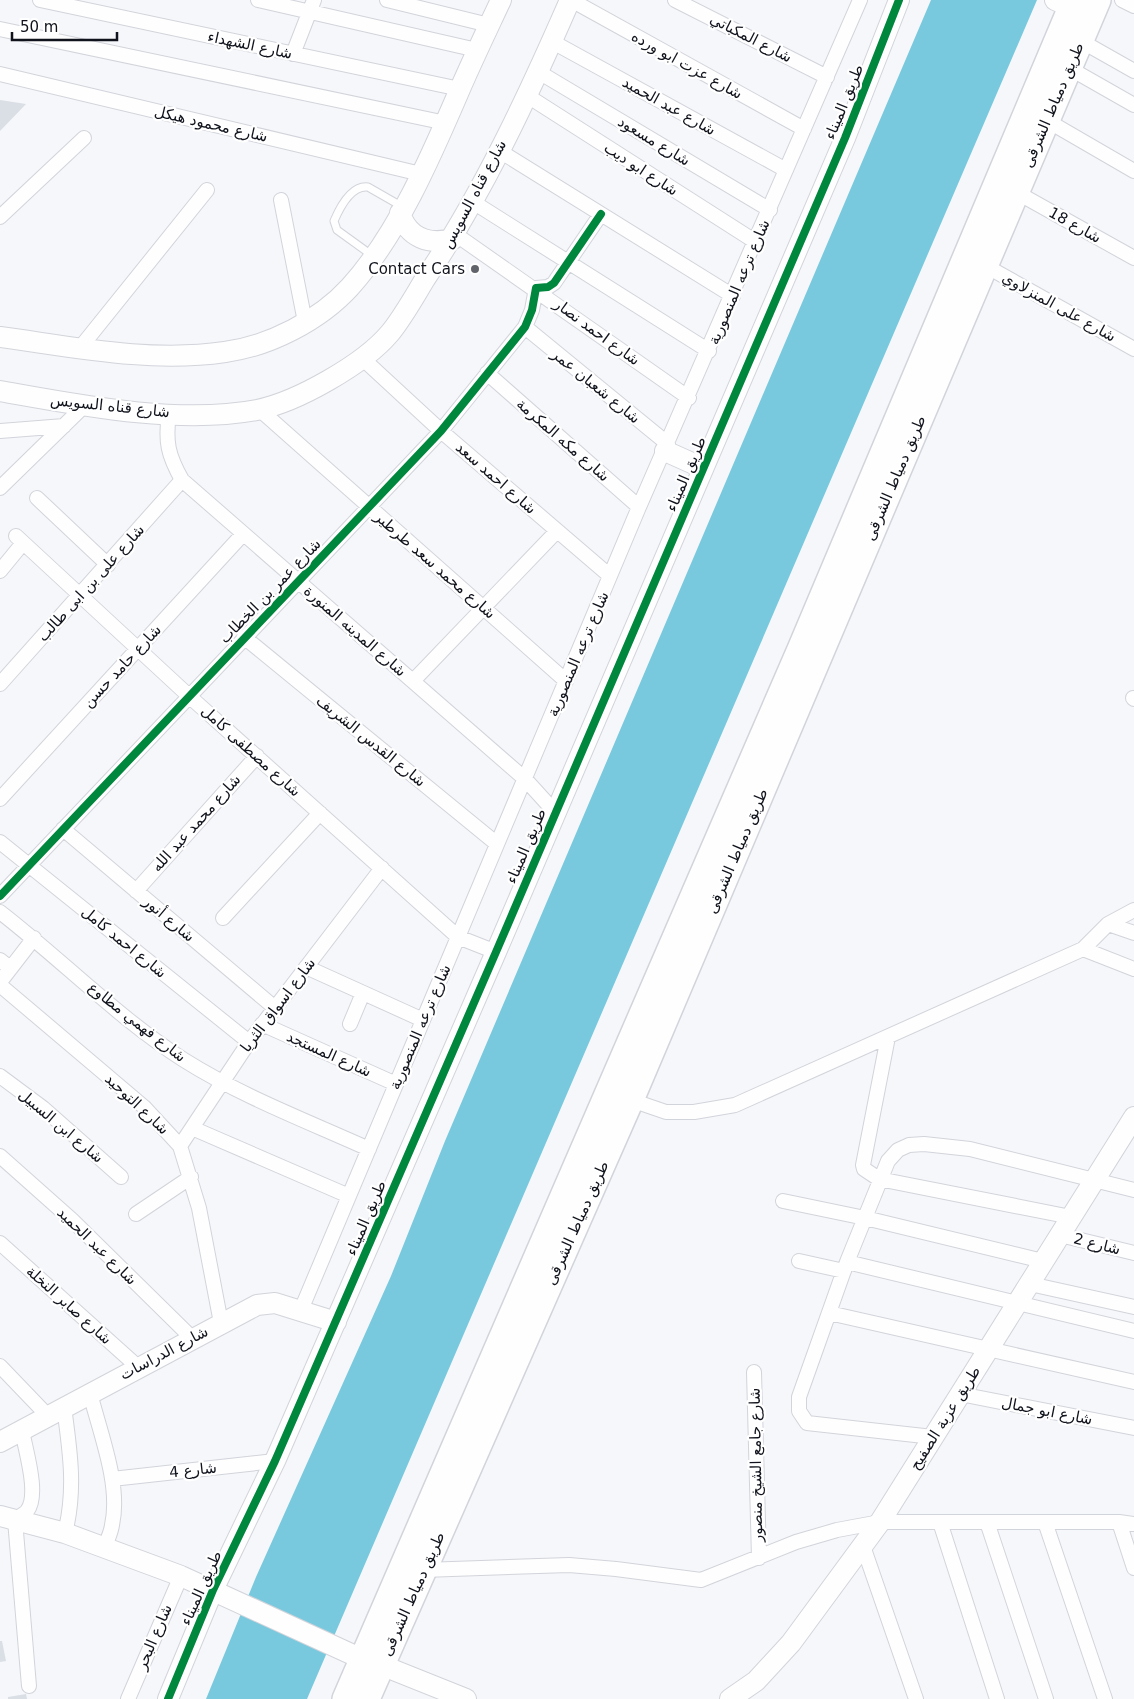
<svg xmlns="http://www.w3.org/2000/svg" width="1134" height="1699" viewBox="0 0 1134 1699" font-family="'DejaVu Sans',Cairo,sans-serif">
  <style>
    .water { fill: #79c9de }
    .building { fill: #dadfe6 }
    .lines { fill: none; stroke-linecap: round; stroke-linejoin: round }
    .lane-casing { stroke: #d2d4db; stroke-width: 9 }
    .street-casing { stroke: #d2d4db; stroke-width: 16 }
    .secondary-casing { stroke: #d2d4db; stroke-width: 22 }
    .highway-casing { stroke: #d2d4db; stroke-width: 28 }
    .lane { stroke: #fefefe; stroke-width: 7 }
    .street { stroke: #fefefe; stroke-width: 14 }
    .secondary { stroke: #fefefe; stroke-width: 20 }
    .highway { stroke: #fefefe; stroke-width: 25 }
    .cycleway-casing { stroke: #fff; stroke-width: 11 }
    .cycleway { stroke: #00873e; stroke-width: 8 }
    .poi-dot { fill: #60636a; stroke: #fff; stroke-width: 2 }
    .labels { text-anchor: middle; stroke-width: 4.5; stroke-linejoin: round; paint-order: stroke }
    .street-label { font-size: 15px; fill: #10131c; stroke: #fff }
    .poi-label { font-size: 15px; fill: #10131c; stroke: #fff; text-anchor: end }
  </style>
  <rect width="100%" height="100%" fill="#f6f7fa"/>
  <!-- water -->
  <path class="water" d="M931,0h106l-730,1699h-101l50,-122 135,-301 54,-135z"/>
  <!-- building -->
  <path class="building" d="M0,100l26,4 -26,27z
    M0,1641h2l4,20 -6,1z
    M26,1694l1,5h-19v-2z"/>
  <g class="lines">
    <defs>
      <path id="lane" d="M373,256l-36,-26 -3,-9c6,-14 17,-36 34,-34l35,20"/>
      <path id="street" d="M40,0l420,89
        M258,0l219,50
        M387,0l102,25
        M571,0l233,129
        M675,0l152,77
        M1122,0l12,6
        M0,29l446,94
        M551,41l235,129
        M1081,41l53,30
        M293,54l21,-54
        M1069,68l65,37
        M537,71l233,139
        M0,74l421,100
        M526,95l230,147
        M1046,120l88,51
        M498,150l235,146
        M1016,192l118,66
        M281,200l24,122
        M473,202l236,149
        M0,217l84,-79
        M455,234l234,164
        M984,265l150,84
        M525,327l143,117
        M80,348l127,-158
        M362,358l79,73 169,145
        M487,373l152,134
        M259,409l307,272
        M169,413c-4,29 -1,42 13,67l343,299 30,33
        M0,431l64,-5
        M0,488l84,-82
        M37,498l71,67
        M16,536l173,160 269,241 38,15
        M0,571l23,-28
        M244,637l253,207
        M413,681l144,-150
        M0,684l182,-204
        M1133,698l1,1
        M0,799l243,-265
        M63,829l212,179
        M0,842l249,200
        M136,891l121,-135
        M0,896l441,-465 84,-104 7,-17 4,-22 12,-1 6,-4 47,-69
        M0,912c61,47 118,106 184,148 57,36 123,61 185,89
        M223,918l97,-105
        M1108,924l26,9
        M1083,949l51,20
        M0,960l10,8
        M306,967l117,53
        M0,982l34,-44
        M0,985l144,122 36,39 19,62 22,115
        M262,1024l134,60
        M350,1024l13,-31
        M888,1037l-25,128 1,4 15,10 192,38
        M0,1076l43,32 78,69
        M631,1100l35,12h28l41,-7 348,-156 25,-25 26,-14
        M192,1128l157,68
        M180,1146l69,-104 133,-174
        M0,1156l72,64 120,118
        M783,1201l82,17 178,43
        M136,1214l55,-37
        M1060,1235l74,18
        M0,1243l138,124
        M799,1261l45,10
        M847,1262l287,69
        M1030,1284l104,23
        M301,1310l338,-803 221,-507
        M829,1313l305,69
        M0,1366l48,50
        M754,1372l5,186
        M90,1393c10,40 31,92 22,132 -1,8 -5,15 -7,22
        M960,1394l174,34
        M64,1407c6,44 12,83 1,126
        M22,1430c3,19 18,65 5,81 -2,3 -9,6 -12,9l14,166
        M933,1437l-126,-14 -8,-12v-14l48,-135 41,-101 10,-11 11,-5 15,-1 46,5 164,41
        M112,1479l163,-18
        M940,1522l57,177
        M987,1522l59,177
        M1045,1522l60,177
        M1119,1522l15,46
        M863,1546l53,153
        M423,1570l146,-5 47,4 85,11 95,-38 41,-12 43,-8h239l15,2
        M128,1699l53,-123"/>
      <path id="secondary" d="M1055,0l16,7
        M400,213c8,25 29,32 53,26
        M0,337c74,10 150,26 225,15 45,-6 95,-32 125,-65 48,-53 82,-133 110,-198 13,-30 27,-59 41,-89
        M0,391c79,14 178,34 257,19 40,-8 107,-46 133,-77 13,-16 24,-36 35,-54 57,-84 104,-185 145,-279
        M665,451l38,17
        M0,1442l257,-137 18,-2 61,19
        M0,1516l65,17 116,43 181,83
        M381,1665l85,34
        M168,1699l45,-109 62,-129 221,-509 349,-814 54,-138
        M730,1699l26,-18 35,-38 89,-121 254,-405"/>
      <path id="highway" d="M345,1699l456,-1052 273,-647
        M367,1699l264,-599 467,-1100"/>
    </defs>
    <!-- lane casing -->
    <use href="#lane" class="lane-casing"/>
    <!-- street casing -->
    <use href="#street" class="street-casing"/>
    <!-- secondary casing -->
    <use href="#secondary" class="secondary-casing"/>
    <!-- highway casing -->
    <use href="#highway" class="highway-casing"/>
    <!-- lane -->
    <use href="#lane" class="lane"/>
    <!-- street -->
    <use href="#street" class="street"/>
    <!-- secondary -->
    <use href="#secondary" class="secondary"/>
    <!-- highway -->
    <use href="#highway" class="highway"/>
    <defs>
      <path id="cycleway" d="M0,896l441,-465 84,-104 7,-17 4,-22 12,-1 6,-4 47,-69
        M168,1699l45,-109 62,-129 221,-509 349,-814 54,-138"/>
    </defs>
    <!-- cycleway casing -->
    <use href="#cycleway" class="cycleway-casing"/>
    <!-- cycleway -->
    <use href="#cycleway" class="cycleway"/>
  </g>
  <!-- markers -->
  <circle class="poi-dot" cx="475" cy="269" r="5"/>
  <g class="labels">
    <!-- street labels -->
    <g class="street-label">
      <text transform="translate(751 38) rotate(27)" y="5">شارع المكباتي</text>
      <text transform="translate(250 45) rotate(12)" y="5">شارع الشهداء</text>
      <text transform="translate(687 65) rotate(29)" y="5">شارع عزت ابو ورده</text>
      <text transform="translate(844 102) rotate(-68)" y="5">طريق الميناء</text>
      <text transform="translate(1053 105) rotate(-67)" y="5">طريق دمياط الشرقى</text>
      <text transform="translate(669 106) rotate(29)" y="5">شارع عبد الحميد</text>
      <text transform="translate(211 124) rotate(13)" y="5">شارع محمود هيكل</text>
      <text transform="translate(654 141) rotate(31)" y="5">شارع مسعود</text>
      <text transform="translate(641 169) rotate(33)" y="5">شارع ابو ديب</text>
      <text transform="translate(474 194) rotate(-62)" y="5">شارع قناه السويس</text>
      <text transform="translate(1075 225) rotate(29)" y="5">شارع 18</text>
      <text transform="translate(739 282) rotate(-67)" y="5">شارع ترعه المنصورية</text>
      <text transform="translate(1059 307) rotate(29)" y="5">شارع على المنزلاوي</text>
      <text transform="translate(597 332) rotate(36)" y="5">شارع احمد نصار</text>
      <text transform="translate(596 386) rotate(39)" y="5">شارع شعبان عمر</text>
      <text transform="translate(110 406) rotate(6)" y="5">شارع قناه السويس</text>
      <text transform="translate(563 440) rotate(41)" y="5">شارع مكه المكرمة</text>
      <text transform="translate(686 474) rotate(-67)" y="5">طريق الميناء</text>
      <text transform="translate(496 478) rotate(41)" y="5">شارع احمد سعد</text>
      <text transform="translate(895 478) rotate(-67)" y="5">طريق دمياط الشرقى</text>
      <text transform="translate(435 565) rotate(41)" y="5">شارع محمد سعد طرطير</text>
      <text transform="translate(91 583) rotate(-48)" y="5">شارع على بن ابى طالب</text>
      <text transform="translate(270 591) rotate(-46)" y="5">شارع عمر بن الخطاب</text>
      <text transform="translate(355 631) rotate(41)" y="5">شارع المدينه المنورة</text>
      <text transform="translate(578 654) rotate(-67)" y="5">شارع ترعه المنصورية</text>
      <text transform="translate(122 666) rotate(-47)" y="5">شارع حامد حسن</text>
      <text transform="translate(371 741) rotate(39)" y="5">شارع القدس الشريف</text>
      <text transform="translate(251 751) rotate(42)" y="5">شارع مصطفى كامل</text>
      <text transform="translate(196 823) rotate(-48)" y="5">شارع محمد عبد الله</text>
      <text transform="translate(526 846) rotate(-67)" y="5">طريق الميناء</text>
      <text transform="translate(737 851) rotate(-67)" y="5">طريق دمياط الشرقى</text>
      <text transform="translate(169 919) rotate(40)" y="5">شارع أنور</text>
      <text transform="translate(124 942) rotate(39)" y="5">شارع احمد كامل</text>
      <text transform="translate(278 1005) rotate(-53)" y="5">شارع اسواق الثريا</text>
      <text transform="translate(137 1022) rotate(38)" y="5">شارع فهمي مطاوع</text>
      <text transform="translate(420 1027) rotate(-67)" y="5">شارع ترعه المنصورية</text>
      <text transform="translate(329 1054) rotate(24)" y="5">شارع المستجد</text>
      <text transform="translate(137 1104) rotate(43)" y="5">شارع التوحيد</text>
      <text transform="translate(61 1126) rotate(40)" y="5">شارع ابن السبيل</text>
      <text transform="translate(366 1218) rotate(-67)" y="5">طريق الميناء</text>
      <text transform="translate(577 1223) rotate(-66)" y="5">طريق دمياط الشرقى</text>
      <text transform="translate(1097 1244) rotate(14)" y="5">شارع 2</text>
      <text transform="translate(97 1246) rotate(44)" y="5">شارع عبد الحميد</text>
      <text transform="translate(69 1305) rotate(42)" y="5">شارع صابر النخلة</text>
      <text transform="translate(164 1353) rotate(-28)" y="5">شارع الدراسات</text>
      <text transform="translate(1047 1411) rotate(11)" y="5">شارع ابو جمال</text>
      <text transform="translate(945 1418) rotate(-58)" y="5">طريق عزبة الصفيح</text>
      <text transform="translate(756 1465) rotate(-91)" y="5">شارع جامع الشيخ منصور</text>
      <text transform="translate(193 1470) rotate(-6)" y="5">شارع 4</text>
      <text transform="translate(201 1588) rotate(-66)" y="5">طريق الميناء</text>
      <text transform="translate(413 1594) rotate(-66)" y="5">طريق دمياط الشرقى</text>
      <text transform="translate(154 1637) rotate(-67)" y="5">شارع البحر</text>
    </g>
    <!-- poi labels -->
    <g class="poi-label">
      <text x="465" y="274">Contact Cars</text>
    </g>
  </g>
  <!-- scale -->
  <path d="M12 32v8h105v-8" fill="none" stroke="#10131c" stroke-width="2.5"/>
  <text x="20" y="32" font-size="15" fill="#10131c" stroke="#ffffff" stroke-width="4" paint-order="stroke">50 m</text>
</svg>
